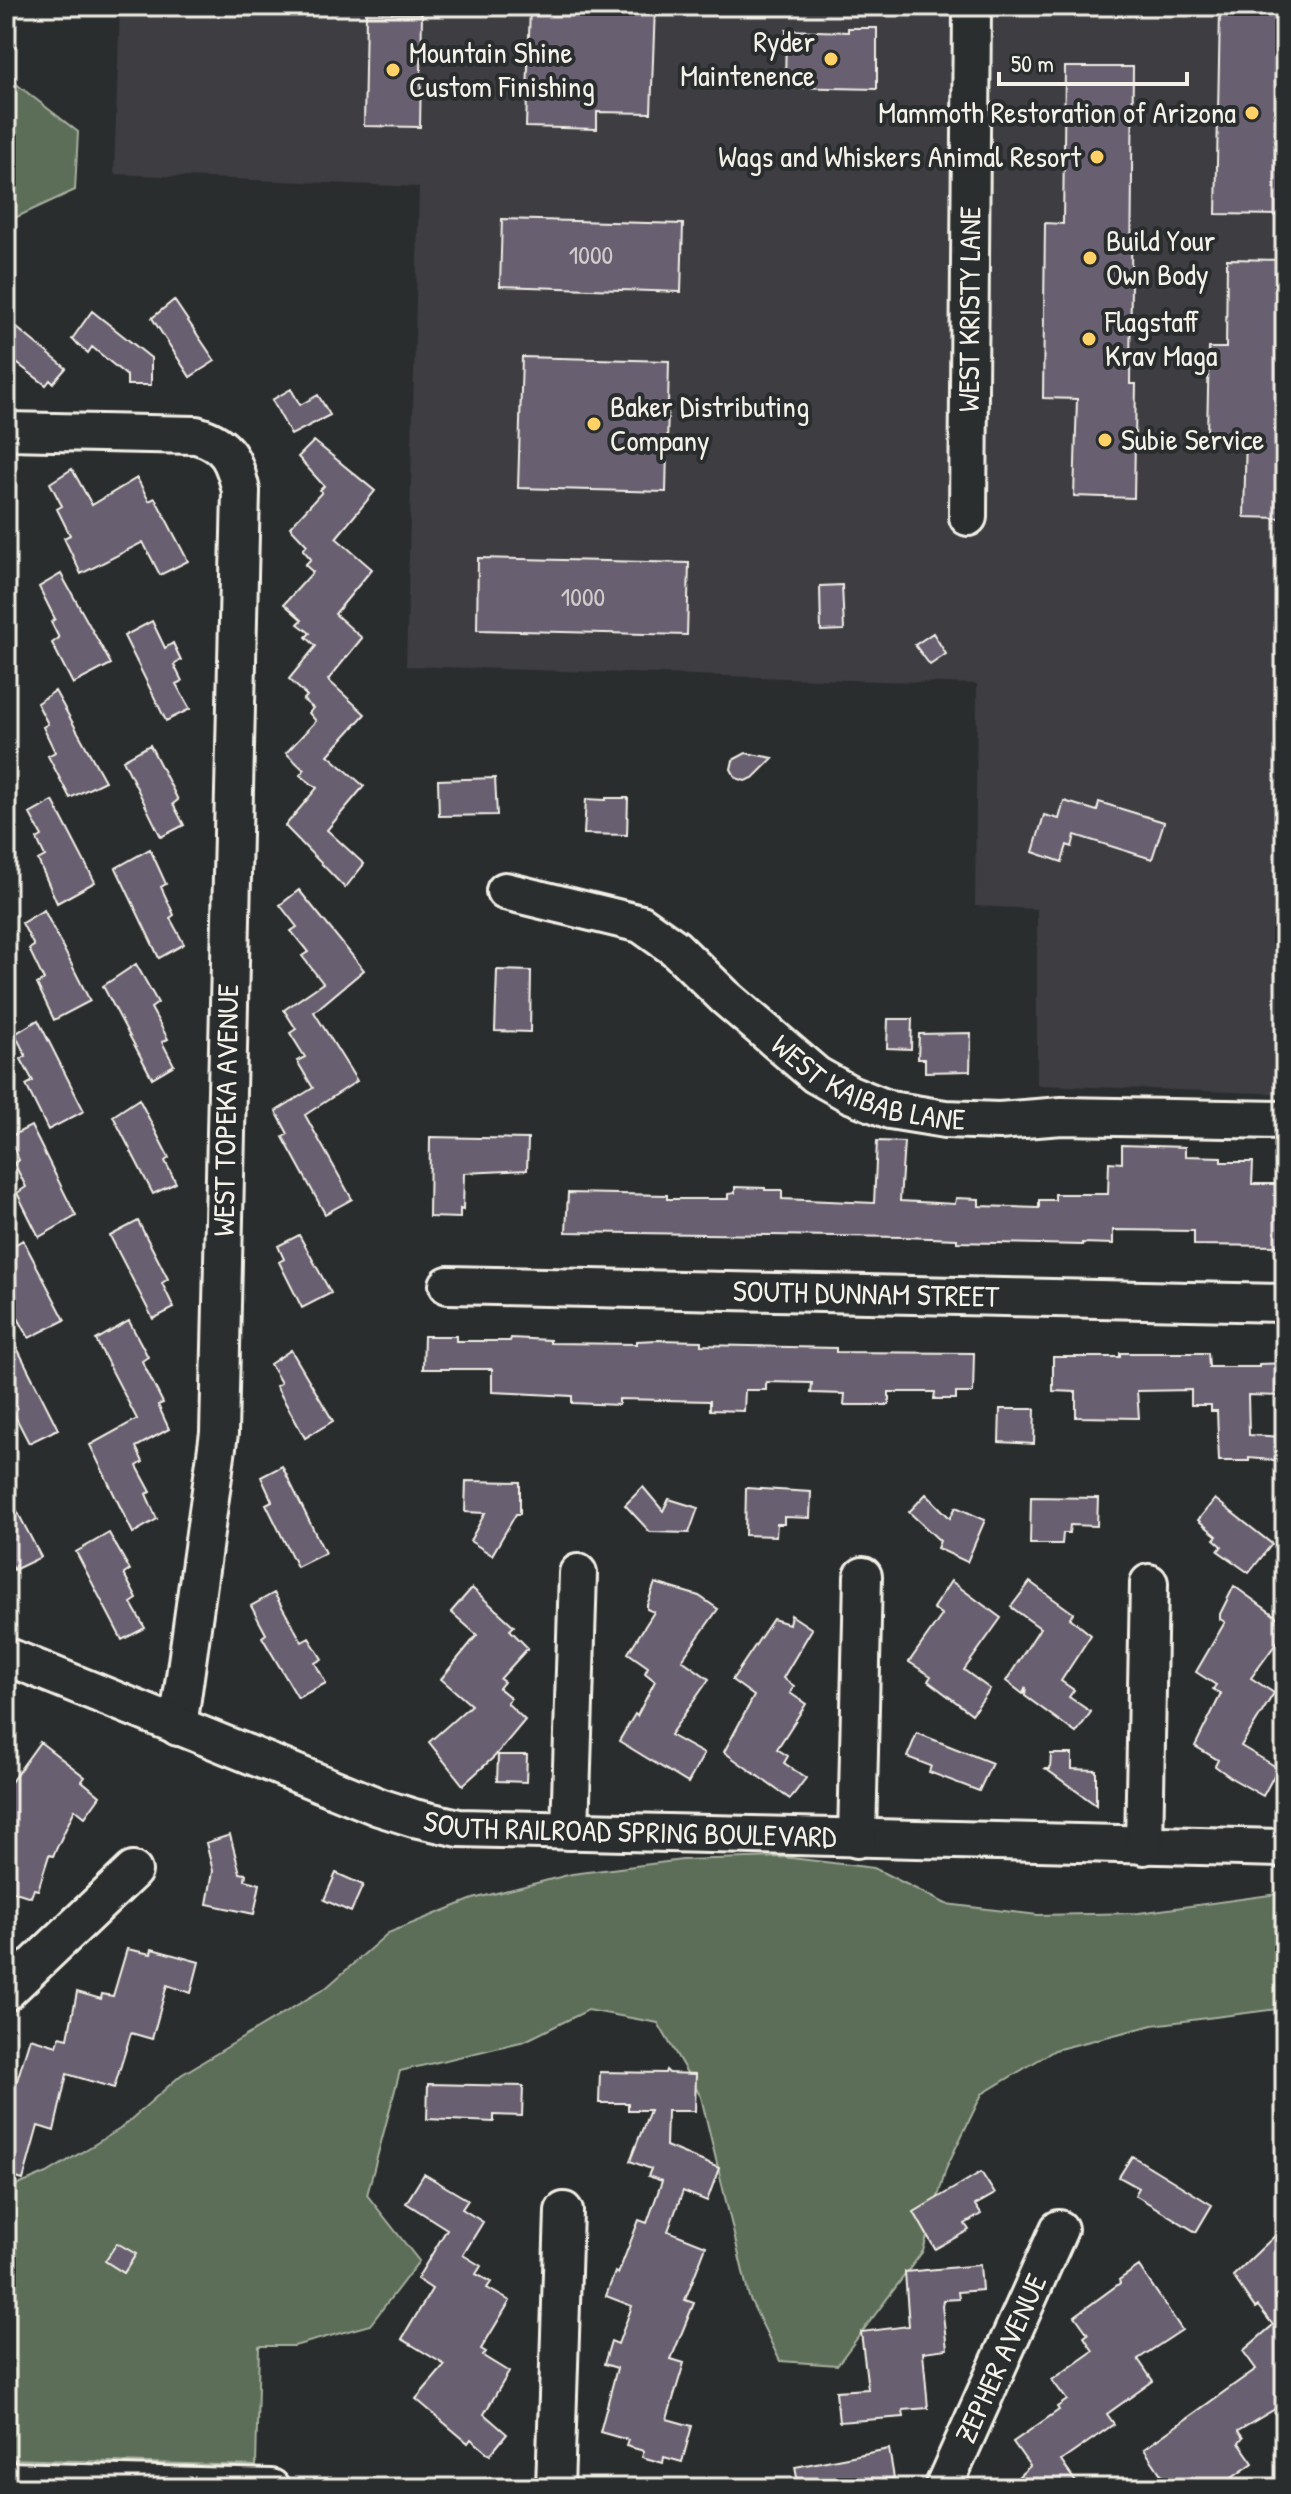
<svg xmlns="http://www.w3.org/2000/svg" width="1291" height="2494" viewBox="0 0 1291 2494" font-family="'Patrick Hand',sans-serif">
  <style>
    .built { fill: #3c3c42 }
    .green { fill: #5b6e58; stroke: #a8b0a0; stroke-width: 2 }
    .building { fill: #675e6f; stroke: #f4f1e8; stroke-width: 2 }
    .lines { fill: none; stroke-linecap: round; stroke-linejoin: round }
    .minor-casing { stroke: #f4f1e8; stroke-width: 42 }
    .minor { stroke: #2a2d2e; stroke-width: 36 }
    .poi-dot { fill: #ffd166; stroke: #2a2d2e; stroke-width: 3 }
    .labels { text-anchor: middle; stroke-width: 8; stroke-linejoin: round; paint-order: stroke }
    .number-label { font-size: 26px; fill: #d1ccca }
    .poi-label { font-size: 30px; fill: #f4f1e8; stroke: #2a2d2e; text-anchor: start }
    .street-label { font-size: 30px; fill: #f4f1e8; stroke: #2a2d2e }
  </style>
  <rect width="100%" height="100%" fill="#2a2d2e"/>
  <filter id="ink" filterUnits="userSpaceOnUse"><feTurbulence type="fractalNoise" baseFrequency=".0125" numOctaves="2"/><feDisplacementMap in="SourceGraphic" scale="16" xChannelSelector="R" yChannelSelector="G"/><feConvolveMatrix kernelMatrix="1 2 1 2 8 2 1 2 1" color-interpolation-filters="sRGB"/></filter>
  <g filter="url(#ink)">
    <!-- built -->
    <path class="built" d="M120,6h1165v1088l-248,-9v-176l-62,-3 2,-222 -571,-18 13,-479 -305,-13z"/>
    <!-- green -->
    <path class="green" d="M6,76l72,56 -3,58 -69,32z
      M783,1857l91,11 72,36 92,11 101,-2 146,-20v115l-132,17 -98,25 -73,44 -36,74 -23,83 -86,114 -57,-4 -31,-64 -48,-200 -43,-74 -70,-13 -63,31 -125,30 -33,124 52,66 -49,64 -76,21h-35l-3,120 -250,-7v-269l41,-17 73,-44 61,-54 146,-88 61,-54 85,-34 99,-25 110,-14z"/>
    <!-- building -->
    <path class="building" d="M530,6l125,1 -4,106 -54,-1v17l-71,-2z
      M1220,11l65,1v203l-69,-1z
      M366,13l56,1 -2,113 -56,-1z
      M848,28h29v61l-92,-2 1,-57 62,2z
      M1065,67h68l-3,317h6l-2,114 -60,-2 3,-97 -34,-1 2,-175 18,1z
      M502,219l181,5 -2,68 -181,-6z
      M1227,259l58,1v258l-41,-1 2,-83 -39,-1 2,-85h17z
      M174,300l41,61 -25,16 -38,-59z
      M92,311l59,47v27h-24v-9l-35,-29 -4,6 -16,-14z
      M6,319l60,49 -13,15 -3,-3 -4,5 -40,-30z
      M522,357l147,4 -3,131 -148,-4z
      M291,389l9,16 18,-10 12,20 -39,20 -19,-35z
      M314,441l61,50 -39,47 36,31 -37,45 27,24 -34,42 37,34 -37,41 36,31 -37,44 37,34 -19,24 -60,-62 32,-38 -17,-13 4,-5 -18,-17 30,-32 -7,-8 4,-5 -10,-8 4,-4 -18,-17 27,-33 -10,-9 4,-4 -12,-9 4,-4 -18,-16 29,-32 -8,-7 6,-6 -8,-9 4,-5 -17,-18 32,-35 -2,-2 4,-4 -26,-29z
      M72,469l20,36 45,-27 12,23 6,-3 33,63 -28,14 -17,-33 -62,32 -17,-36 6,-3 -13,-26 5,-3 -12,-23z
      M478,558l211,5 -2,72 -210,-5z
      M61,574l50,90 -38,20 -21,-41 7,-5 -8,-16 4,-3 -16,-32z
      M842,585l2,45 -23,1 -1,-45z
      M152,621l13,27 8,-5 8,17 -7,5 8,16 -6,3 14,25 -24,12 -42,-85z
      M933,633l13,21 -16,11 -15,-20z
      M55,691l50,90 -35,17 -22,-42 7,-4 -12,-25 5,-3 -11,-21z
      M150,745l28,55 -5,4 11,21 -23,12 -38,-77z
      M746,753l27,5 -20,20 -8,3 -9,-3 -5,-9 2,-9z
      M495,778l2,37 -58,1 -1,-36z
      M606,798h22l-1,37 -43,-1 2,-35 20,1z
      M53,801l42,81 -38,21 -19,-43 7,-4 -8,-17 5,-3 -12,-22z
      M1064,801l33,10 2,-9 65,20 -12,37 -77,-24 -3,12 -5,-2 -5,17 -29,-10 11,-37 15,4z
      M150,849l16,35 -5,3 13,28 -4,3 14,26 -25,14 -43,-90z
      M299,890l65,80 -50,42 43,69 -52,34 47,84 -27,15 -42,-77 5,-3 -12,-23 37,-23 -16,-27 8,-4 -15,-24 6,-4 -12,-19 39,-27 -21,-27 6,-4 -17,-21 6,-4 -17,-22z
      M44,910l46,91 -36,19 -17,-36 7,-4 -15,-31 5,-3 -12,-23z
      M136,964l22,39 -7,5 17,31 -6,3 12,23 -22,13 -49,-92z
      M497,970l34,1 -1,61 -35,-1z
      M888,1019h24l-1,30 -24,-1z
      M38,1020l46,91 -36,19 -22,-45 7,-4 -12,-22 5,-3 -11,-22z
      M971,1033l-1,38 -45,1v-13h-7l1,-25z
      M139,1099l30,59 -4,3 11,22 -23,11 -40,-78z
      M31,1126l45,90 -37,21 -22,-44 9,-6 -12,-24 5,-3 -10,-23z
      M430,1137l98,2 -1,31 -63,3 -1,37 -3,-1v9l-31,-1z
      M877,1141l27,1 -4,59 55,3 1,-6 23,1v7l60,2v-8h16v-6h53l1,-32 13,1v-18l63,2v9l36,1v5h32l-1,22h33v62l-91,-1v-14l-81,-1v14l-31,-1v2l-125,-3v-3l-55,-2 -336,-5 2,-39 99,2v4h61v-5l7,-1v-6l30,1v2h17v9l92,4z
      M138,1221l30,58 -6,4 12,25 -21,11 -43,-83z
      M299,1235l32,58 -29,15 -23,-46 5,-3 -6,-13z
      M23,1240l42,80 -36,18 -22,-40 8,-4 -9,-17v-27z
      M129,1321l19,36 -6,4 21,42 -5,2 11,24 -33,18 7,15 -6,4 14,26 -5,2 11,25 -24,14 -43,-88 47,-26 -41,-79z
      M6,1326l52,103 -29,14 -17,-33 -6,3z
      M424,1336h32v5h54l1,-3 39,2v3l87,1v-3l21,-1 43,1v4l135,3v4l138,1 -1,40h-17v6h-22l1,-7h-46v13h-45l1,-11 -34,-1 1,-10 -46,-1v8h-21l-1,21 -34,-1v-9l-91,-2v6l-47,-2v-7l-80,-4v-23h-69z
      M291,1350l42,71 -28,17 -29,-52 5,-3 -11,-19z
      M1120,1353h88l1,14h50v-3l26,-1 -2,33 -35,-1 1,40 36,2v24l-36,-3v3h-30l-2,-50h-6v-6h-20v-15l-54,1 2,27 -63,-1v-25l-23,-1v-34h67z
      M1000,1409h35l-1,35 -35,-2z
      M282,1466l43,87 -28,14 -31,-63 6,-3 -11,-24z
      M466,1481l54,1v32h-4l-24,41 -22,-14 15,-28 -20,-1z
      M643,1487l20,24 6,-12 29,9 -9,25 -39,-1 -25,-27z
      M746,1488l65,4 -1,26 -26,-1v7h-7l-1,12 -31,-1z
      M6,1490l35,67 -27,13 -8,-16z
      M926,1494l24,24 6,-11 29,13 -18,42 -30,-14 3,-7 -31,-29z
      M1031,1497l67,1 -1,28 -27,-1 -1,8h-6l-1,11h-32z
      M1215,1499l57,45 -23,29 -31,-22 4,-5 -8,-7 3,-3 -19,-16z
      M109,1533l21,37 -6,4 13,25 -6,4 14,25 -23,12 -46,-88z
      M951,1581l50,37 -37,52 26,19 -18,25 -44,-33 3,-5 -22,-14 33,-47 -9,-7z
      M1030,1582l43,31 -3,5 21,17 -30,46 13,9 -5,7 22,15 -15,21 -51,-37 1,-9 -3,7 -17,-13 34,-53 -29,-21z
      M655,1583l44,13 19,13 -36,51 27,19 -39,56 34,19 -16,29 -69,-42 16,-27 2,2 18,-35 -10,-8 3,-6 -20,-14 26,-41 -7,-3v-4z
      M1234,1586l51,37v8l-34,47 23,15 -33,53 37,22 -15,28 -30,-17 -18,-13 3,-6 -23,-14 26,-52 -8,-5 3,-4 -20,-13 29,-50 -5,-3v-5z
      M472,1588l42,38 -4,4 18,18 -28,31 4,3 -5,6 12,10 -4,5 18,17 -30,36 -32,29 -34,-43 42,-37 -30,-26 36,-44 -26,-23z
      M274,1593l28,49 7,-4 13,21 -7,4 11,20 -28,15 -36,-61 4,-3 -15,-28z
      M791,1615l21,14 -29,49 11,8 -4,7 16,11 -29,45 11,7 -4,7 22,15 -16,21 -66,-47 30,-56 -22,-16 41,-61 16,5z
      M917,1733l75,30 -13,28 -50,-19 2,-6 -24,-9z
      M40,1742l45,35 -3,4 18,15 -15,21 -10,-8 -22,47 -4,-1 -11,35 -4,-1 -3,8 -25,-8v-100z
      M1051,1754h21v15l24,1v35l-50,-36h4z
      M498,1755h29l-1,27 -29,-1z
      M230,1835l10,38 6,1 -1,6 15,4 -6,30 -47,-10 6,-33 -7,-28z
      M336,1873l27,12 -12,27 -27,-12z
      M127,1949l24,5 1,-5 47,13 -8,31 -24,-8 -15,54 -21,-6 -17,55 -47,-14 -13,57 -16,-5 -15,54 -17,-5v-91l9,3 15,-49 27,8 3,-10 8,2 9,-46 24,7 1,-5 11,2z
      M666,2070l3,3 27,1 -1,37h-28l-1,35 53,22 -12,33 -24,-10 -15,40 38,15 -21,54 9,3 -23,56 13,4 -17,56 25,7 -10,36 -18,-5 -1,6 -21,-6 2,-6 -18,-5 2,-6 -28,-8 17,-64 -13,-4 7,-23 7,3 14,-38 -26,-10 9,-24 3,2 21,-54 8,3 15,-42 -14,-5 3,-7 -21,-8 20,-51h-22v-7h-29l1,-31 65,1z
      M428,2084l95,2 -1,30 -28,-1v7l-67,-3z
      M1132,2156l80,49 -16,27 -61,-37 4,-7 -20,-11z
      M981,2172l14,22 -20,11 6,9 -16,10 4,6 -34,19 -21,-37z
      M424,2174l44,26 -6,9 21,13 -20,33 18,11 -5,8 15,8 -4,6 23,13 -29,48 5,3 -3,4 26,16 -25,42 23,20 -17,21 -19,-16 -3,4 -52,-44 29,-34 -43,-26 30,-50 -15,-10 30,-50 -41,-26z
      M1285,2226v177l-47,28 5,7 -4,5 14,20 -35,25h-48l-26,-39 112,-80 -13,-18 30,-26 -15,-19 -3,2 -22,-32z
      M117,2243l19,11 -12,19 -19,-12z
      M980,2265l2,25 -24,2 1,7 -16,1 -1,6 5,43 -24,3 5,56 -25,2 1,7 -65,5 -3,-31 32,-2 -7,-57 48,-6 -4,-54z
      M1139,2266l43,64 -44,29 15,22 -46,33 7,10 -53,37 19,27h-74l24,-22 -17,-24 46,-32 -2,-3 10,-7 -15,-20 41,-29 -9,-14 4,-3 -13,-18 45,-33 -1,-3z
      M889,2449l5,29 -29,6 1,4h-67l-4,-21z"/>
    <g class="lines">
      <defs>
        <g id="minor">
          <path d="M6,431l190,4c32,9 38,25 45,56l-22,942 -41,294"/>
          <path id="s1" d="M968,517l4,-511"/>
          <path id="s2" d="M505,891l136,33 34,24 50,49 91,78 34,19 40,16 55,9 54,2 63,-5 223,4"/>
          <path id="s3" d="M448,1285l837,18"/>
          <path id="s4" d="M6,1656l373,151 35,11 45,10 826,20"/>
          <path d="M570,1831l8,-258"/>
          <path d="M857,1839l6,-263"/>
          <path d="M1144,1846l5,-263"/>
          <path d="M6,1992l127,-121"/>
          <path d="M6,2481l265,7"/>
          <path d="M555,2488l9,-277"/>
          <path id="s5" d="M943,2488l116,-259"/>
        </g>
      </defs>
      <!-- minor casing -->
      <use href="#minor" class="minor-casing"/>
      <!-- minor -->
      <use href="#minor" class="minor"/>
    </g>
  </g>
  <!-- markers -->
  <g class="poi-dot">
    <circle cx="831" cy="59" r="8"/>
    <circle cx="393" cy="70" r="8"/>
    <circle cx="1252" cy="113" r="8"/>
    <circle cx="1097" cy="157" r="8"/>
    <circle cx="1090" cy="258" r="8"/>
    <circle cx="1089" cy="339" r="8"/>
    <circle cx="594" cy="424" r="8"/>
    <circle cx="1105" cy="440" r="8"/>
  </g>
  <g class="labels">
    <!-- number labels -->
    <g class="number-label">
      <text x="591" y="264">1000</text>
      <text x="583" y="606">1000</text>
    </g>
    <!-- poi labels -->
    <g class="poi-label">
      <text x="815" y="52" text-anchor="end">Ryder<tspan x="815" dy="34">Maintenence</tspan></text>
      <text x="409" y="63">Mountain Shine<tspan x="409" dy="34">Custom Finishing</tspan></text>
      <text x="1236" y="123" text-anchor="end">Mammoth Restoration of Arizona</text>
      <text x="1081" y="167" text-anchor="end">Wags and Whiskers Animal Resort</text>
      <text x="1106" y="251">Build Your<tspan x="1106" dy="34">Own Body</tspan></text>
      <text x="1105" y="332">Flagstaff<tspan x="1105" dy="34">Krav Maga</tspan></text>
      <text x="610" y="417">Baker Distributing<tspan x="610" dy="34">Company</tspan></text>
      <text x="1121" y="450">Subie Service</text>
    </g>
    <!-- street labels -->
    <g class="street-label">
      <text dy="10" stroke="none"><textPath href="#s1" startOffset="208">WEST KRISTY LANE</textPath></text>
      <text dy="10" stroke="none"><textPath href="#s2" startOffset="424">WEST KAIBAB LANE</textPath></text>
      <text transform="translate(226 1110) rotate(-89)" y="10">WEST TOPEKA AVENUE</text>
      <text dy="10" stroke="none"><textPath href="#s3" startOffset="418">SOUTH DUNNAM STREET</textPath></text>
      <text dy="10" stroke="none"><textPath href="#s4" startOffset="656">SOUTH RAILROAD SPRING BOULEVARD</textPath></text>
      <text dy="10" stroke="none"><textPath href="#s5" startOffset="142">ZEPHER AVENUE</textPath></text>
    </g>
  </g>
  <!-- margin -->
  <rect width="1291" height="2494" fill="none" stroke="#2a2d2e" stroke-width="32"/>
  <rect x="16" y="16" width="1259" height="2462" fill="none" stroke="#f4f1e8" stroke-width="3" filter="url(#ink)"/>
  <!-- scale -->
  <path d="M999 72v12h188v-12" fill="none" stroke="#f4f1e8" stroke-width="4"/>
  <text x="1011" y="72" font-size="24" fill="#f4f1e8" stroke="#2a2d2e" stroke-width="6" paint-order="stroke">50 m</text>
</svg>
